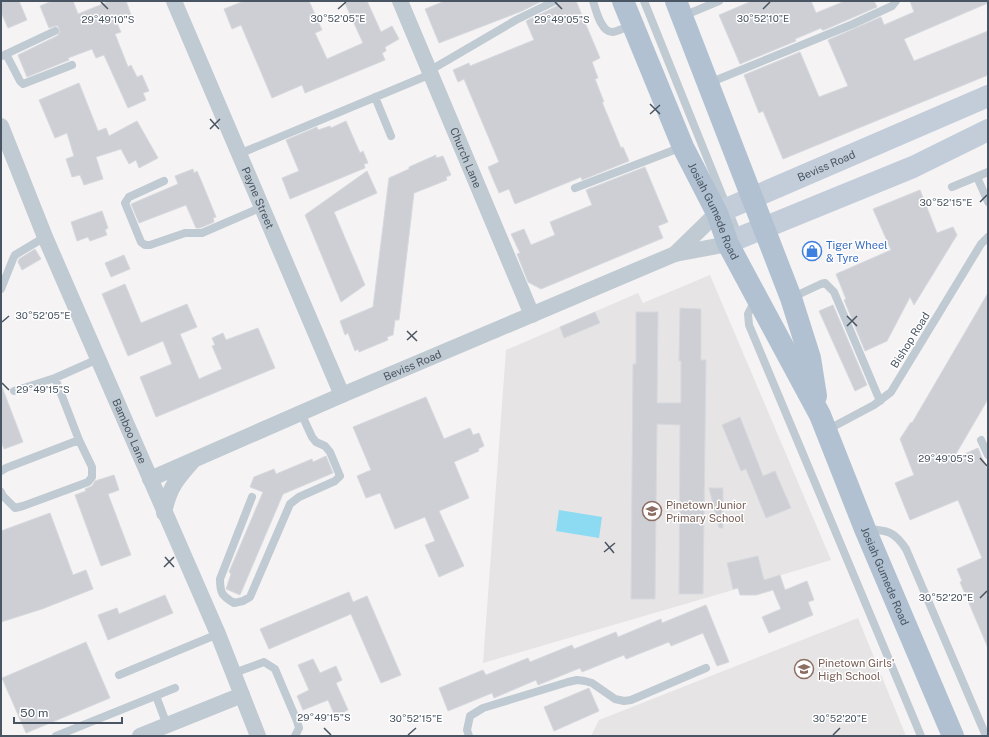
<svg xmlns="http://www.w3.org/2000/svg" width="989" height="737" viewBox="0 0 989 737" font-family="'Public Sans',sans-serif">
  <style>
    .education { fill: #e6e4e5 }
    .water { fill: #8cdbf2 }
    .building { fill: #cdcfd5; stroke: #d6d9de }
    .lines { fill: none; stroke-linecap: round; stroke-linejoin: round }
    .lane { stroke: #c0cad2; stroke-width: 8 }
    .street { stroke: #c0cad2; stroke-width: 16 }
    .secondary { stroke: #c3cdda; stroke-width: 22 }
    .primary { stroke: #b1c1d2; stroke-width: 22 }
    .ticks { fill: none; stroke: #495562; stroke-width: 1.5 }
    .labels { text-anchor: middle; stroke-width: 3; stroke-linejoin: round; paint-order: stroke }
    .street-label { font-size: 11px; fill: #495562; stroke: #fff }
    .shop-label { font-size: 11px; fill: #366cbe; stroke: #fff; text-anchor: start }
    .education-label { font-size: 11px; fill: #785e54; stroke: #fff; text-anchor: start }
    .ticks-label { font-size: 10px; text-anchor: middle; fill: #495562; stroke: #fff; stroke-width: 3; stroke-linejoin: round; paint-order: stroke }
  </style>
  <rect width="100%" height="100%" fill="#f5f3f3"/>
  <!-- education -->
  <path class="education" d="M710,275l121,285 -98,30 -250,73 23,-313 132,-57 5,10z
    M858,618l48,118h-315l8,-16z"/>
  <!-- water -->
  <path class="water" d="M559,510l43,7 -3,21 -43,-7z"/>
  <!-- building -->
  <path class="building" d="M1,1h18l8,19 -19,8 -7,-16z
    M52,1h21l5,13 32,-13h16l5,14 -15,6 5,11 -6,2 13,33 3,-2 6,12 5,-2 7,16 -6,2 3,7 -18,8 -24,-53 -8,3 -4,-9 -24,9 1,2 -42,17 -9,-22 39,-19 3,-4 -2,-6h-3l-6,2 -9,-22z
    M244,1h65l13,29 -7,3 12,26 36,-16 -19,-42h23l14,31 11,-6 7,13 -14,8 1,4 -4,2 3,7 -80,33 -3,-8 -30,13 -31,-73 -9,4 -8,-20z
    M445,1h97l-20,10 -83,32 -14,-34z
    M560,1h16l24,57 -8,4 6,16 -3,1 9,23h-2l19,46 2,-1 6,14 -47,19 -1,-3 -66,27 -6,-15 -10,4 -11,-26 11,-5 -35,-83 -6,3 -5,-12 16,-7 1,3 64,-26 -8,-19 31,-15z
    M752,1h59l5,12 29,-12h29l3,6 -53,23h-2l-1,-2 -26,11 1,2 -56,23 -21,-49z
    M910,1h78v2l-84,36 10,22 74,-30v44l-205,84 -20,-48 -4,2 -15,-38 56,-23 19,45 29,-11 -20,-46 53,-23 3,8 30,-13z
    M79,83l19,48 8,-3 3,8 28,-15 21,37 -19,10 -3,-8 -7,4 -8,-15 -25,8 7,22 -19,6 -4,-10 -8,2 -6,-18 8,-3 -7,-23 -12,5 -16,-38z
    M346,121l14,32 3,-2 5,12 -4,1 1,4 -75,31 -8,-21 17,-7 -13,-31 31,-13 1,3 12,-4 1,2z
    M436,155v3l7,-2 8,19 -5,2 1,3 -33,13 -15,127h-4l-2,15 -6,2 1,3 -29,12 -1,-3 -3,2 -7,-18 -3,2 -5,-14 33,-14 16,-129 20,-9v-2z
    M645,167l23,55 -10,4 5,12 -122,51 -13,-7 -11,-28 3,-1 -9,-19 13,-5 7,16 24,-10 -5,-13 42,-17 -6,-15z
    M193,169l1,4 3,-2 6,14 13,32 -3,1 1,4 -14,6h-4l-10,-23 -47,18 -8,-19 47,-20 -3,-8z
    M367,171l10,22 -43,19 31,73 -24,17 -36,-87z
    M920,190l17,43 16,-6 4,8 -43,70 -4,-8 -23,44 -22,10 -21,-51 2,-1 -10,-25 55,-24 -18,-41z
    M102,211l6,17 -3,2 2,5 -17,6 -2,-4 -11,4 -6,-19z
    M35,249l6,10 -19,11 -4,-8 1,-3z
    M124,255l6,14 -19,8 -6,-14z
    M125,284l16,39 46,-19 10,23 -17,7 19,45 23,-10 -10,-23 3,-1 -3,-7 11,-5 3,7 32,-12 17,40 -119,49 -16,-40 32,-13 -9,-23 -35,15 -26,-62z
    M988,293v106l-35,60 25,-11 10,24v176l-28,-66 2,-1 -5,-12 25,-11 -24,-58 -48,20 -15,-37 19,-8 -14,-36 11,-17 1,1z
    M833,305l34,80 -12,6 -36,-80z
    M680,308l21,1v51h5l-3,234h-24l1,-169 -23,-1 -2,175h-24l2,-235h3v-52h22l-1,91h24v-42h-2z
    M595,312l5,11 -36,15 -4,-11z
    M2,387l21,55 -19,7 -3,-8v-53z
    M426,397l18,42 26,-11 3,7 6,-2 5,13 -6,3 1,2 -25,11 15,36 -30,13 25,55 -25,11 -14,-32 10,-4 -10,-24 -30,12 -15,-36 -14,5 -9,-22 14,-6 -18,-43z
    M740,417l23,59 12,-5 16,37 -25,10 -20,-49 -5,2 -19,-46z
    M326,456l7,17 -50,21 -43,101 -14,-6 5,-15 -2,-2 34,-80 -13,-5 4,-10 20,-8 2,5 36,-15 1,3z
    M114,475l5,15 -11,4 23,61 -30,11 -26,-71 11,-4 -1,-2 7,-3 3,-5z
    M709,488h14v40h-4z
    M50,513l23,62 13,-5 7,19 -51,20 -41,13v-91z
    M758,556l6,24 16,-5 5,15 22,-9 7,19 -6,2 5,13 -44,18 -7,-16 19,-8 -8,-19 -17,5h-16l-2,-7 -5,1 -6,-26z
    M349,592l4,10 14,-6 34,79 -20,8 -30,-69 -82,35 -9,-20z
    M165,595l8,18 -65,27 -10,-25 19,-7 2,6z
    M706,605l23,57 -12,4 -14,-33 -32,13 -2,-4 -43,17 -2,-4 -42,17 -2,-4 -42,17 -2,-5 -42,18 -2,-5 -44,18 -9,-23 44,-18 3,5 42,-17 2,4 42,-17 2,4 42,-17 2,5 43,-18 1,4z
    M86,642l24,56 -84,35 -24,-55z
    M313,659l7,14 16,-7 6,14 -6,3 12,27 -13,6 -7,-16 -25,10 -6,-14 12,-6 -11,-25z
    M589,688l10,23 -45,20 -10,-24z"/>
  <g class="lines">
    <!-- lane -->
    <path class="lane" d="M593,1c3,9 8,32 20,31 6,-1 13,-5 18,-7
      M644,1l95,236
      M683,16l36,-15
      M6,54l14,27 3,3 49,-19
      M2,56l53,-25
      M429,71l87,-51 39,-19
      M709,83l144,-59 39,-18 4,-5
      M375,97l16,39
      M239,154l192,-80
      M977,177l11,25
      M164,181l-35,16 -4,6 16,39 4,3h5l35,-12h17l60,-26
      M952,187l36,-15
      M575,188l107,-41
      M1,289l12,-30 2,-4 30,-18
      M791,298l30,-14 4,-1 9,9 46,109
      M755,300l-7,14 1,11 172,411
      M14,391l41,-13
      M827,430l47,-25 17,-13 90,-148 7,-7
      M981,440l7,15
      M1,471l5,-3 73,-28
      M1,492l2,4 12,12 8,-2 65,-24 4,-5v-10l-13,-27 -24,-62 43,-19
      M252,497l-32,82c0,14 2,17 14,24l9,-2 7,-4 40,-93 9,-7 36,-16 5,-5 -10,-24 -5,-6 -9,-4 -4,-5 -11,-24
      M866,529c21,1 28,2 40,20l80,187
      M234,673l30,-11 11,7 22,52 2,7 -4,8
      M119,675l99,-41
      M156,696l11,29
      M56,736l119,-48
      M469,736l-2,-6 3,-14 13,-8 85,-26 9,-2 8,1 7,2 23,16 9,2 7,-1 75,-32"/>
    <!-- street -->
    <g class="street">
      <path id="s1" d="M174,1l168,394"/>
      <path id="s2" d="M400,1l132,314"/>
      <path id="s3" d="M1,126l44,111 173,397 40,102"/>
      <path d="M675,254l42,-41"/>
      <path id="s4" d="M150,479l192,-84 333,-141 53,-10"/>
      <path d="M164,513c5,-25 12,-33 28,-51"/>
      <path d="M140,736l102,-41"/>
    </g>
    <!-- secondary -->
    <g class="secondary">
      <path id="s5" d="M717,213l271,-117"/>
      <path d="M728,244l11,-6 174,-71 75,-37"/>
    </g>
    <!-- primary -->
    <g class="primary">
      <path id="s6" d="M623,1l60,146 34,66 11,31 92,171 45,114 88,207"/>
      <path d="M676,1l115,297 19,60 6,38"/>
    </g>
  </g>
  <!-- ticks -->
  <path class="ticks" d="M101,2l7,7M555,2l7,7M338,9l8,-7M763,9l7,-7M650,104l10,10M650,114l10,-9M210,119l9,10M210,129l10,-10M980,202l7,-7M847,316l10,10M2,322l7,-6M847,326l10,-10M407,331l10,10M407,340l10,-9M2,383l7,7M980,458l7,8M605,542l9,11M604,552l11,-9M165,557l9,10M164,567l10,-10M980,598l7,-7M324,728l7,7M408,735l8,-7M833,735l7,-7"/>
  <!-- icons -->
  <defs>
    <symbol id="shop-ring" viewBox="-11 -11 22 22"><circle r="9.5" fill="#fff" stroke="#3f7fe0" stroke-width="1.5"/><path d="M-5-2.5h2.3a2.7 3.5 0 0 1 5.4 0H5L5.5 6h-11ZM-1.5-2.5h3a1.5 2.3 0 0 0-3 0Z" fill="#3f7fe0"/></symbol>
    <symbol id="school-ring" viewBox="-11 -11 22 22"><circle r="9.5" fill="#fff" stroke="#8d6e63" stroke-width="1.5"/><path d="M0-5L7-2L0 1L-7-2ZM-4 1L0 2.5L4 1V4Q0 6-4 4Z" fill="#8d6e63"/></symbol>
  </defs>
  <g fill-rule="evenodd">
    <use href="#shop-ring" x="801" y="240" width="22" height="22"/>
    <use href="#school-ring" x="641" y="500" width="22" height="22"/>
    <use href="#school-ring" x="793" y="658" width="22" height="22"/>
  </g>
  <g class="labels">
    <!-- street labels -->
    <g class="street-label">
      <text dy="4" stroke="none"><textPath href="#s2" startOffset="170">Church Lane</textPath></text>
      <text dy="4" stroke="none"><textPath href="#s5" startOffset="119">Beviss Road</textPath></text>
      <text dy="4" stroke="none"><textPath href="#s1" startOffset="214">Payne Street</textPath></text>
      <text dy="4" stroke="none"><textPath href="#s6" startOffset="229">Josiah Gumede Road</textPath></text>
      <text transform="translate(910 340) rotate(-58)" y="4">Bishop Road</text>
      <text dy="4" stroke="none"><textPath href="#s4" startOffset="286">Beviss Road</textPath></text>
      <text dy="4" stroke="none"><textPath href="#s3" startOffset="331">Bamboo Lane</textPath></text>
      <text dy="4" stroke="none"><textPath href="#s6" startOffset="633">Josiah Gumede Road</textPath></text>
    </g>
    <!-- shop labels -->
    <g class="shop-label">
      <text x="826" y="249">Tiger Wheel<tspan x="826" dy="13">&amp; Tyre</tspan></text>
    </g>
    <!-- education labels -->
    <g class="education-label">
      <text x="666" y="509">Pinetown Junior<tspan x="666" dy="13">Primary School</tspan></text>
      <text x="818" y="667">Pinetown Girls'<tspan x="818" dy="13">High School</tspan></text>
    </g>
  </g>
  <g class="ticks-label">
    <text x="338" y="22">30°52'05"E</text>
    <text x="763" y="22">30°52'10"E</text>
    <text x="108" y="23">29°49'10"S</text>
    <text x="562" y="23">29°49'05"S</text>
    <text x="946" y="206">30°52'15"E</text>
    <text x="43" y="319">30°52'05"E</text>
    <text x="43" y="393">29°49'15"S</text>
    <text x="946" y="462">29°49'05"S</text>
    <text x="946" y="601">30°52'20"E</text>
    <text x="324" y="721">29°49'15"S</text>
    <text x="416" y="722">30°52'15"E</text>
    <text x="840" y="722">30°52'20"E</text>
  </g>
  <!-- border -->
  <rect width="989" height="737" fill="none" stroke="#495562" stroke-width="4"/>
  <!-- scale -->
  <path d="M14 717v6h108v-6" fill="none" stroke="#495562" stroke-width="2"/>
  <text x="20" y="717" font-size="12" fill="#495562" stroke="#ffffff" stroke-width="3" paint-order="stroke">50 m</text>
</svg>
